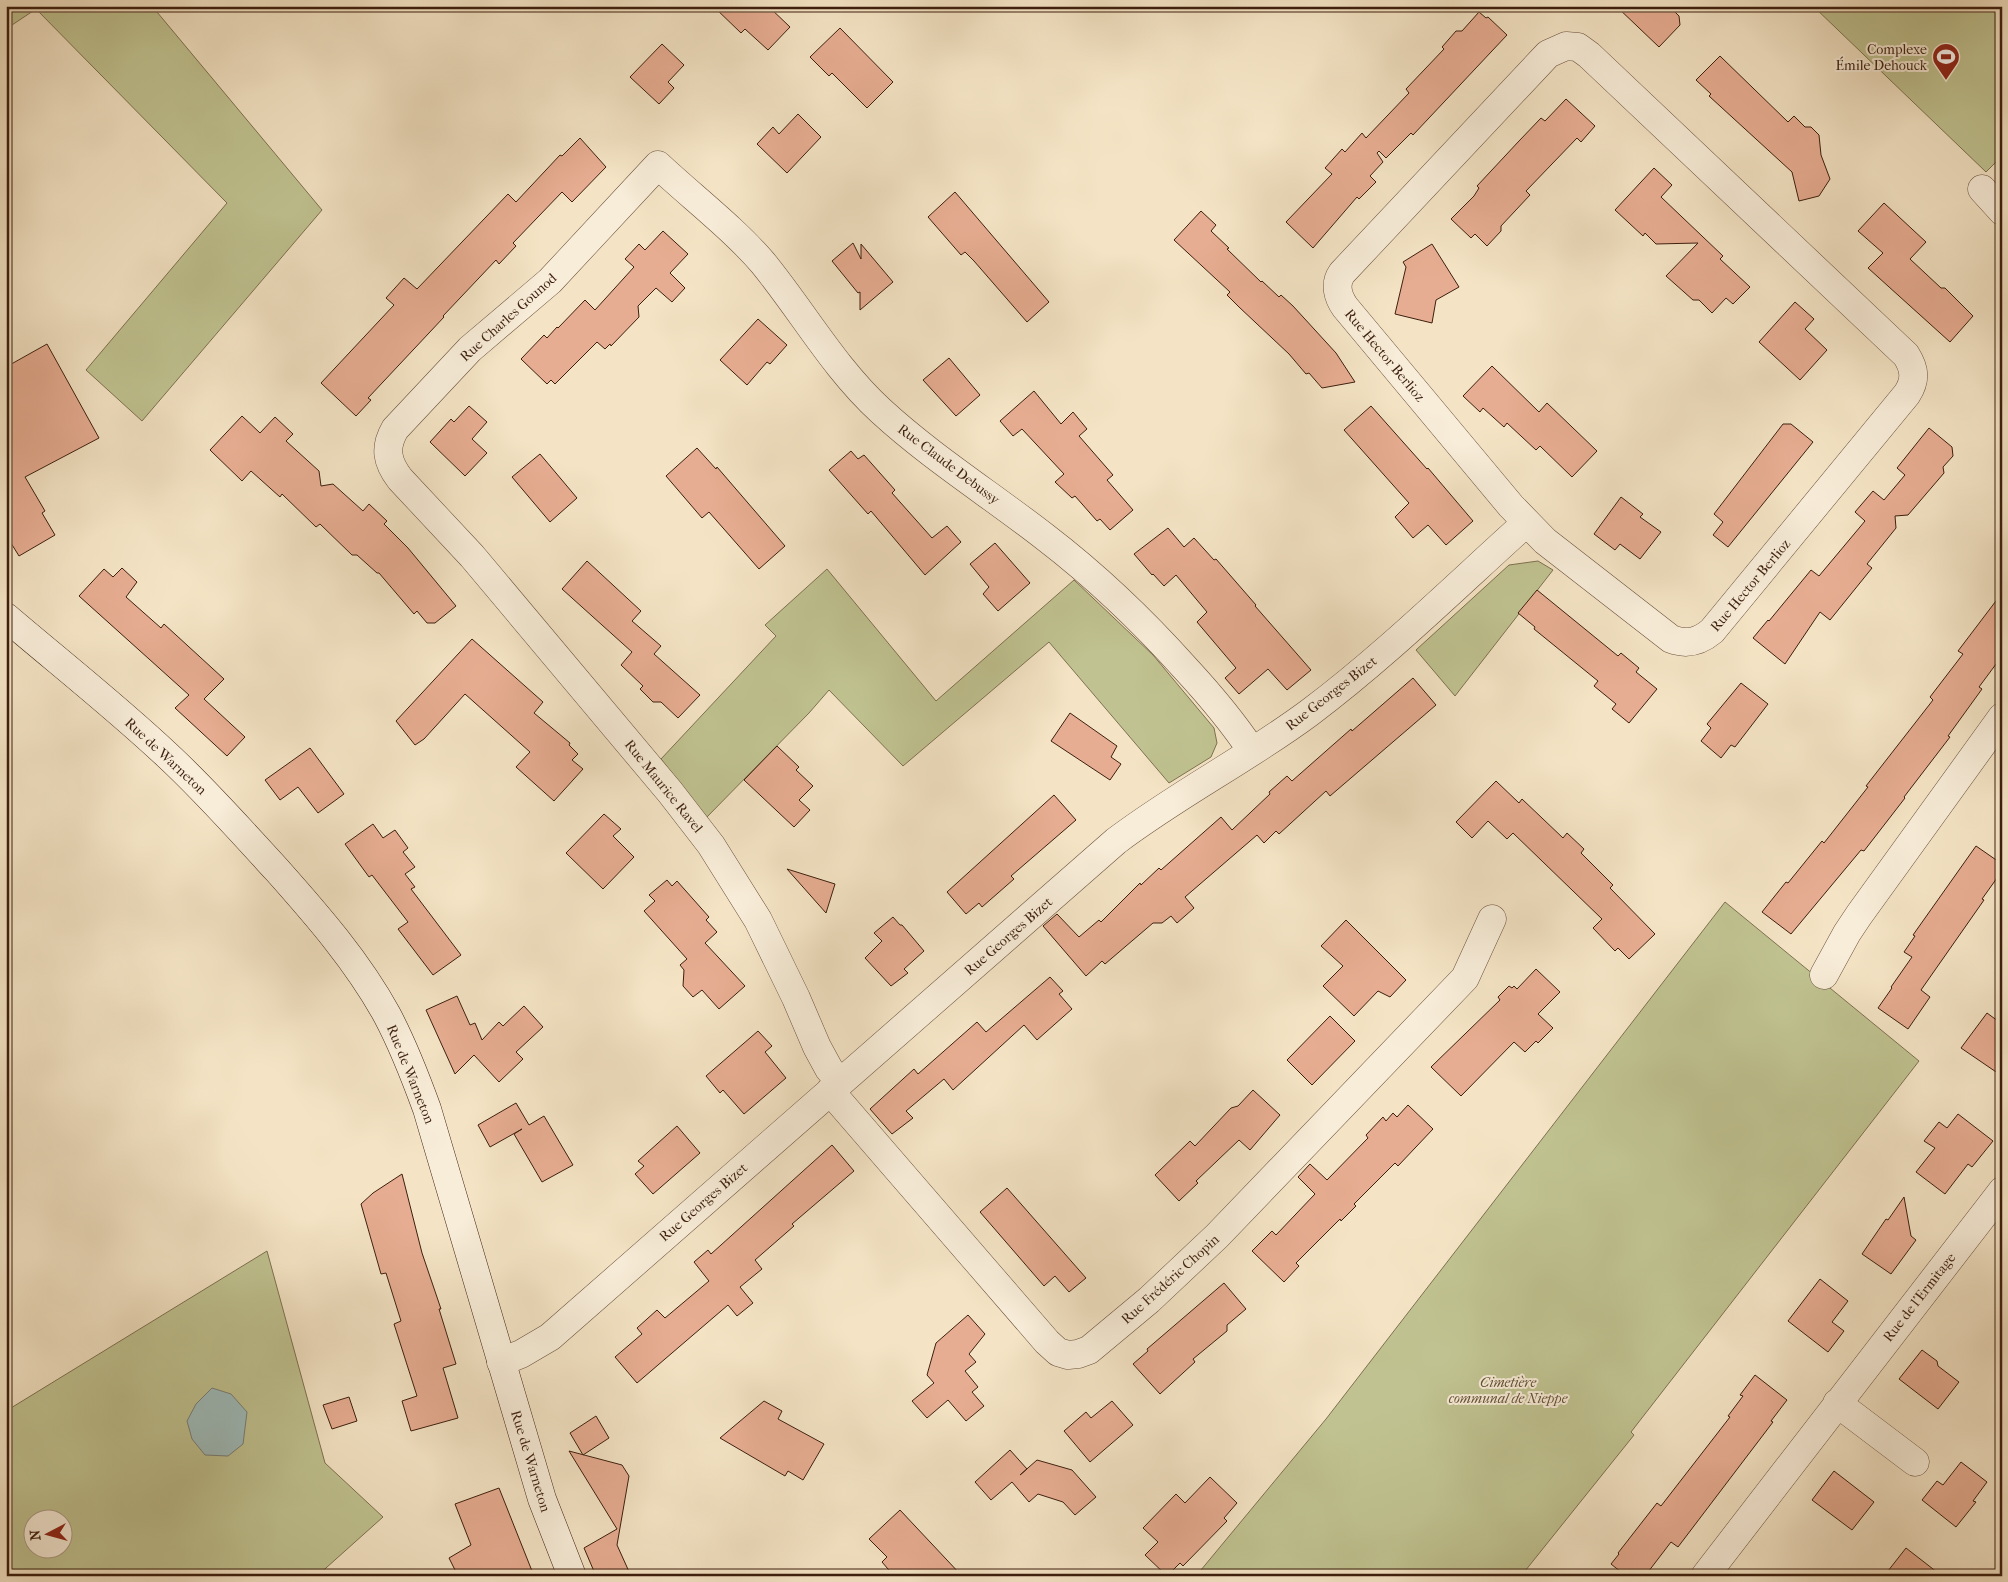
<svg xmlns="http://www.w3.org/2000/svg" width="2008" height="1582" viewBox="0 0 2008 1582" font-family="'IM FELL French Canon',serif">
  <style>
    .green { fill: #c0c391; stroke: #7e7150; fill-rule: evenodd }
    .water { fill: #9ebdbd; stroke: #777e77 }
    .building { fill: #e7ad92; stroke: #3d1f0e }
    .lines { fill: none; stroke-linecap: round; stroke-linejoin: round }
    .street-casing { stroke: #6b503c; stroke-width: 29 }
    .secondary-casing { stroke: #3d1f0e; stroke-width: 29 }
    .street { stroke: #f8edd9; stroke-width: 28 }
    .secondary { stroke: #f8edd9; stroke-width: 28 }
    .labels { text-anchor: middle; stroke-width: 4; stroke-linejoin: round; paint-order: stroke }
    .poi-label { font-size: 14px; fill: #3d1f0e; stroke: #f8edd9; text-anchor: end }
    .street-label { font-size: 14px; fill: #3d1f0e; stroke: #f8edd9 }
    .park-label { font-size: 14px; font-style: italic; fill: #645035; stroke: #f8edd9 }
  </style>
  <rect width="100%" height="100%" fill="#f4e4c5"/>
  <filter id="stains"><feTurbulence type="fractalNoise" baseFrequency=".004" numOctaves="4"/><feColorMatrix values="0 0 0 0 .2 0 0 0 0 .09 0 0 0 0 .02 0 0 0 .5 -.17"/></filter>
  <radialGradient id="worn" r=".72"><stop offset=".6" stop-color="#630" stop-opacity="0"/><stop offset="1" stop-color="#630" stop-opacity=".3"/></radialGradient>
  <!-- green -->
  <path class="green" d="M6,6h146l170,204 -180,211 -56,-51 141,-167 -191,-194 -30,20z
    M1813,6h189v150l-16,16z
    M1538,561l15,9 -98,126 -39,-46 93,-85z
    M827,569l109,132 138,-121 79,75 61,73 3,15 -6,14 -42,26 -120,-141 -146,124 -74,-76 -20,23 -103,105 -45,-59 115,-123 -11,-11z
    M1725,902l194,159 -288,371 3,3 -113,141h-325l130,-157z
    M267,1251l58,212 58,54 -66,59h-306l-5,-8v-157zM32,1520h30v30h-30z"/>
  <!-- water -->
  <path class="water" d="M212,1388l19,6 16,18 -4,32 -15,12 -23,-1 -13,-16 -5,-18 9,-17z"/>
  <!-- building -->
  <path class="building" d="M713,6h55l22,21 -22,23 -23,-21 -4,4z
    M1616,6h53l10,10 1,9 -21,22z
    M1479,12l7,6 2,-1 19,18 -94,100 -2,-2 -25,25 -7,-7 -2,2 6,9 -13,14 6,6 -17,17 -2,-2 -44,51 -27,-26 46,-48 -7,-6 17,-19 3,3 17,-19 4,5 43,-45 -3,-4 38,-40 -2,-2 14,-16h6z
    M840,28l53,54 -26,26 -35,-35 -3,3 -19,-19z
    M662,44l22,21 -16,17 6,6 -15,16 -29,-27z
    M1720,56l68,66 6,-6 11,11h6l8,8 2,20 9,24 -11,17 -20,5 -7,-29 -83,-76 2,-2 -15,-14z
    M1566,99l29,27 -14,16 -4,-4 -51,53 4,4 -29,31v5l-14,15 -12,-12 -4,4 -20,-19 23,-23 5,-8 -2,-2 42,-45 22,-23 4,3z
    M798,114l23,23 -34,36 -30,-29 16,-17 6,7z
    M580,138l26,29 -34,35 -10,-10 -49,51 3,3 -17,18 -3,-4 -53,56 1,1 -76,81 3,2 -15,16 -35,-33 73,-78 -8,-7 18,-20 13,11 91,-95 8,8 44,-47 2,1z
    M1654,168l18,17 -11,12 62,59 -3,3 30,28 -17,17 -7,-6 -14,15 -13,-13h-6l-27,-24 32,-33 -42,1 -11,-11 -2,3 -28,-26z
    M955,192l94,110 -22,20 -53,-61 -9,-9 -4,3 -33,-38z
    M1884,203l42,39 -16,17 31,29h4l28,28 -23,26 -82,-74 15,-15 -25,-22z
    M1201,211l15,14 -5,6 18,17 -2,1 34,33 1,-1 17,16 2,-2 12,11 43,47 19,29 -33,6 -13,-15 -3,1 -17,-20 -50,-47 -12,-12 3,-3 -56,-52z
    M663,231l25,23 -18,19 15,15 -13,14 -16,-14 -18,18 1,11 -28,29 -1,-2 -5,5 -8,-7 -42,42 -4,-4 -4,4 -26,-25 23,-24 3,3 10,-11 1,1 27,-28 10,10 39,-43 -9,-8 14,-15 6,6z
    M853,243l8,16v-15l32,38 -33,28v-18l-2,1 -26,-32z
    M1432,244l27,43 -23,13 -4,23 -37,-9 11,-47 -3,-5z
    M1795,302l19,17 -9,10 22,21 -27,30 -41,-38z
    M758,319l29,26 -17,19 -3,-2 -20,23 -27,-25z
    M47,344l52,94 -74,39 20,34 -3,2 13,22 -36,21 -13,-21v-168z
    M949,358l31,37 -24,21 -33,-36z
    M1492,366l47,46 8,-9 50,48 -25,26 -32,-31 -4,4 -29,-27 -3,4 -21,-19 -3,4 -17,-16z
    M1034,391l27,33 12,-12 14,17 -8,7 34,39 -6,5 26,30 -23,20 -10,-11 -3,2 -22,-25 -3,2 -17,-16 9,-8 -42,-45 -9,7 -13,-15z
    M469,406l18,16 -15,17 15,14 -22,23 -35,-34 21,-23 3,3z
    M1371,406l56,63 1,-1 45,53 -27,24 -18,-20 -15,13 -18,-21 14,-14 -65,-73z
    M242,416l18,17 15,-16 18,17 -7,7 33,30 2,15 12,-2 30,27 6,-7 18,17 -3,3 24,24 48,58 -21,17h-8l-10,-12 -3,3 -35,-41h-2l-20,-18h-5l-32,-31 -4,3 -34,-33 -2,3 -29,-26 -9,10 -32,-31z
    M1783,424h8l22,18 -85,105 -15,-12 10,-13 -9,-8z
    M1929,428l23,19 1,9 -10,11 1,6 -36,42 -13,1 1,12 -29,36 5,4 -42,52 -10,-8 -35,52 -32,-26 15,-18 1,1 42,-51 8,6 46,-55 -10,-9 18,-21 11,9 21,-25 -8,-7z
    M697,448l19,21 1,-2 68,79 -26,23 -50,-57 -7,6 -36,-42z
    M851,451l7,8 6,-4 31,35 -3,3 40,45 15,-12 14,16 -36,33 -54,-64 -3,3 -39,-44z
    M540,454l37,44 -27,24 -38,-45z
    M1621,497l22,17 -3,3 21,15 -21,27 -20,-15 -5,6 -21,-16z
    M1168,528l16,19 10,-9 20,22 2,-1 40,46 -1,1 56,64 -24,20 -19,-21 -29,25 -14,-16 11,-10 -39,-46 10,-10 -31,-37 -12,11 -11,-12 -1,1 -18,-21z
    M995,543l35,40 -32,28 -15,-17 6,-7 -19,-23z
    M587,561l54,50 -9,10 29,25 -7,8 46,41 -22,23 -17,-16h-8l-13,-13 3,-3 -22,-21 11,-13 -70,-63z
    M122,568l15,14 -11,15 35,31 3,-4 60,55 -20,20 41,38 -18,19 -52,-48 14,-13 -110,-99 25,-27 9,8z
    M1537,590l81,66 3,-3 18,15 -3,4 21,17 -28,34 -17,-14 4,-5 -22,-18 4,-5 -64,-52 1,-2 -17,-14z
    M2002,593v63l-23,31 3,2 -34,47 2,1 -46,60 1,1 -41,53 -3,-1 -70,84 -29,-22 24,-30 2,1 34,-42 2,2 44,-56 -2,-1 67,-86 -3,-3 33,-43 -5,-3z
    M472,639l71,63 -9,11 36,30 -1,2 9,9 -6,6 11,9 -29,32 -38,-34 14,-15 -65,-58 -41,45 -9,6 -19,-24z
    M1413,678l23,27 -106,91 -4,-5 -47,43 -3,-3 -12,12 -7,-8 -72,62 9,11 -17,15 -6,-7 -9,7h-9l-48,41 -3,-3 -16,15 -43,-50 14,-12 22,23 20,-17 2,2 39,-39 1,2 18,-17 2,2 60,-53 11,13 38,-36 -1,-2 18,-16 5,5 59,-52 1,2z
    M1741,683l27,21 -33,43 -4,-2 -10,13 -20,-17 10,-13 -4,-4z
    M1070,713l47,33 -6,11 10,7 -11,16 -59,-39z
    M777,746l22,21 -3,3 17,16 -14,14 11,10 -16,17 -50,-47z
    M310,748l34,46 -26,19 -20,-26 -18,13 -15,-20z
    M1496,781l23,22 3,-4 41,39 4,-5 17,16 -3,4 32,32 -3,3 45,46 -26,25 -11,-11 -3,3 -22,-23 9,-9 -89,-86 -6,6 -19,-18 -16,17 -16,-16z
    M1054,795l22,25 -65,56 3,3 -32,28 -3,-4 -13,11 -19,-22z
    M604,814l17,15 -8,7 21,21 -31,32 -37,-36z
    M373,824l10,14 12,-8 13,18 -5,4 12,15 -10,7 10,13 -4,2 50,66 -28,20 -35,-46 10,-7 -36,-47 -3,2 -24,-33z
    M1976,846l26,18v7l-20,28 2,1 -63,90 9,7 -22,32 -30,-21 14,-20 -1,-1 21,-30 -8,-5 11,-16 -2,-1z
    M787,869l48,15 -9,29z
    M667,880l5,6 5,-5 32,36 -3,3 11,12 -12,11 40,43 -26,23 -17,-19 -9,7 -10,-11 1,-16 -4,-5 7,-6 -43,-48 11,-10 -6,-6z
    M893,917l7,8h2l22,26 -20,18 4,4 -17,13 -26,-28 17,-17 -8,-8z
    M1346,920l60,60 -16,17 -12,-6 -24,25 -31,-30 20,-20 -22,-20z
    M1536,969l24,23 -22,22 15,14 -15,15 -2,-2 -11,11 -11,-10 -53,54 -30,-29 69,-67 -2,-3 11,-11 3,2 2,-2 3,3z
    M1050,977l13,14 -4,3 13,15 -35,31 -13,-15 -71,65 -9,-11 -38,32 7,7 -21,16 -22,-25 44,-40 4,5 59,-52 9,10z
    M457,996l13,29 5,-2 7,17 17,-18 4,4 21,-20 19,21 -27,25 7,7 -24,23 -25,-27 -19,19 -29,-64z
    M1987,1013l15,11v52l-41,-28z
    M1330,1016l25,25 -43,44 -25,-25z
    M758,1031l14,15 -7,6 21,26 -42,36 -21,-24 -3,3 -14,-17z
    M1253,1090l27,25 -30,35 -11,-10 -43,41 2,2 -19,18 -24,-26 35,-34 5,5 36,-38 7,-2z
    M516,1103l13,22 15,-9 29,49 -31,17 -28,-48 8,-5 -32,18 -12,-22z
    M1408,1105l25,24 -35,37 -3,-3 -41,41 2,2 -15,15 -1,-2 -44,44 3,3 -15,16 -32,-31 20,-20 4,4 39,-41 -17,-17 12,-13 17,16 41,-42 -2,-3 17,-18 3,4 7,-8 4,4z
    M1958,1114l35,27 -21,26 -4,-3 -23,30 -29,-22 19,-24 -11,-7 15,-19 8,6z
    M677,1126l23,27 -47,41 -18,-20 9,-8 -6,-5z
    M832,1145l22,26 -62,53 2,2 -39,34 7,9 -22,18 13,16 -16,13 -9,-11 -91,78 -22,-26 27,-23 -5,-6 20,-18 8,8 44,-37 -15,-19 14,-12 3,4z
    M402,1174l20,79 19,56h-2l17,55 -13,4 15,50 -47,13 -9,-30 15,-5 -23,-72 7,-3 -15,-48 -5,1 -20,-70 12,-11z
    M1007,1188l79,90 -17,14 -14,-16 -11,10 -64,-74z
    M1904,1197l7,39 5,4 -25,34 -29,-20 24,-35 2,1z
    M1820,1279l28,22 -16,21 12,9 -16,21 -40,-31z
    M1224,1283l22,26 -19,16v6l-34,28 2,3 -35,32 -27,-30 15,-13 -1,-2z
    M968,1315l17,19 -16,20 7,8 -11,9 13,16 -6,5 12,14 -18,15 -18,-21 -21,18 -15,-17 22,-18 -7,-8 9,-32z
    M1922,1350l15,11 1,5 21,16 -21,27 -39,-30z
    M1755,1375l32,25 -16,21 2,1 -95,125 -7,-5 -26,34h-19l-15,-12 8,-10 -1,-1 39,-50 4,3 69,-89 -2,-1 15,-20 -3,-1z
    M349,1397l8,24 -25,8 -9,-24z
    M764,1401l18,10 -4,8 46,25 -21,36 -15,-9 -3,5 -65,-38z
    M1112,1401l21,24 -43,37 -26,-31 22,-19 5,6z
    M596,1416l13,22 -26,17 -13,-22z
    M1010,1450l17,19 -7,6 17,-15 35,10 24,27 -21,18 -12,-13 -25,-8 -9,8 -17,-20 -21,18 -16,-18z
    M569,1451l53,14 7,11 -12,69 14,31h-35l-12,-28 33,-19z
    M1961,1462l26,20 -14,19 3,1 -20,25 -34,-27 15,-19 6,4z
    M1834,1471l40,31 -22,28 -40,-30z
    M1210,1477l27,26 -13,15 3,3 -44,45 -3,-3 -13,13 -22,-21 13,-13 -15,-14 33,-34 9,9z
    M499,1488l35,88h-76l-9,-18 22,-13 -16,-41z
    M900,1510l62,66h-68l-12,-14 5,-5 -18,-18z
    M1906,1548l36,28h-58z"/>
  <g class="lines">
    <defs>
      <path id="street" d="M1566,46l12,1 11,8 317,300c9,14 10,25 1,39l-195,237c-13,11 -25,14 -41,8l-126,-98 -34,-35 -166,-199c-7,-10 -11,-23 -3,-34l206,-219z
        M1982,189l20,22
        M1824,975l23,-42 12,-18 143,-198
        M840,1082l-11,-13 -12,-22 -21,-49 -38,-78 -47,-75 -41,-53 -198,-236 -72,-77c-13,-17 -16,-31 -5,-50l75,-80 80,-68 108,-116c33,31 76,64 105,98 40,49 71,105 118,148 50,46 110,84 164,126 51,39 98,84 141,132 24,26 46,52 66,82
        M830,1091l217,251 11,10 10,3 10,-1 11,-4 60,-50 68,-64 248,-258 27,-59
        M501,1362l20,-8 29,-17 566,-496c62,-47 131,-82 193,-128 76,-57 147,-127 217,-190
        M1837,1403l78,59
        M1705,1576l297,-385"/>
      <path id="secondary" d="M6,617c54,46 110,90 161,138 39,36 74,76 110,115 40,45 81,92 110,145 16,30 28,61 40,94l115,390 30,77"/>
    </defs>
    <!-- street casing -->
    <use href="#street" class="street-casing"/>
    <!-- secondary casing -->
    <use href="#secondary" class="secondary-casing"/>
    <!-- street -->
    <use href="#street" class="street"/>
    <!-- secondary -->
    <use href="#secondary" class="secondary"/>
  </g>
  <!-- icons -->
  <defs>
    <symbol id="stadium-pin" viewBox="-11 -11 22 30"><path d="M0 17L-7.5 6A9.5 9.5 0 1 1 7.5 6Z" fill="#8f2418" stroke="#f8edd9"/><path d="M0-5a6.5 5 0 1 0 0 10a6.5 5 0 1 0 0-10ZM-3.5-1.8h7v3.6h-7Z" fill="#fff"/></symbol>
  </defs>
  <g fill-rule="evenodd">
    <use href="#stadium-pin" x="1930" y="41" width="32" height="43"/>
  </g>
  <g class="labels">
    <!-- poi labels -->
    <g class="poi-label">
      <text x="1927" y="54">Complexe<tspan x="1927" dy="16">Émile Dehouck</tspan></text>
    </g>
    <!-- street labels -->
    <g class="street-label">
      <text transform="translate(508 317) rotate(-42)" y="5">Rue Charles Gounod</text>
      <text transform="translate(1385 355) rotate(50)" y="5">Rue Hector Berlioz</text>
      <text transform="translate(949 464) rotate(37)" y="5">Rue Claude Debussy</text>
      <text transform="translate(1750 585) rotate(-50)" y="5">Rue Hector Berlioz</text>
      <text transform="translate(1331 693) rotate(-38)" y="5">Rue Georges Bizet</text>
      <text transform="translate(166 756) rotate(43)" y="5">Rue de Warneton</text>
      <text transform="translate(664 786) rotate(51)" y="5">Rue Maurice Ravel</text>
      <text transform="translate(1008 936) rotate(-41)" y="5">Rue Georges Bizet</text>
      <text transform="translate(411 1074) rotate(68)" y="5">Rue de Warneton</text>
      <text transform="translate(703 1202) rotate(-41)" y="5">Rue Georges Bizet</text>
      <text transform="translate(1170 1279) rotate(-42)" y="5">Rue Frédéric Chopin</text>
      <text transform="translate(1919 1297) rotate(-52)" y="5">Rue de l'Ermitage</text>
      <text transform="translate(531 1461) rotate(73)" y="5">Rue de Warneton</text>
    </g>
    <!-- park labels -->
    <g class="park-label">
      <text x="1508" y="1387">Cimetière<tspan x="1508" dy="16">communal de Nieppe</tspan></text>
    </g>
  </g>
  <!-- margin -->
  <rect width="2008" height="1582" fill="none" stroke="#f4e4c5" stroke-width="25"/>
  <rect x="8" y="8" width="1993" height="1567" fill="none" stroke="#3d1f0e" stroke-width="2.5"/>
  <rect x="12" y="12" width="1983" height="1557" fill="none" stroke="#3d1f0e"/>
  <!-- north arrow -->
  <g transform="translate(48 1534) rotate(264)"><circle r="24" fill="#f8edd9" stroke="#ad9b88"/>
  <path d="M0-4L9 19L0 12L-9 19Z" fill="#8f2418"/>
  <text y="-8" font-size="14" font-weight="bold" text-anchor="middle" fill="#3d1f0e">N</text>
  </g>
  <rect width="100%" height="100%" filter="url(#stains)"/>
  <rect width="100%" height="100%" fill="url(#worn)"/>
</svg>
